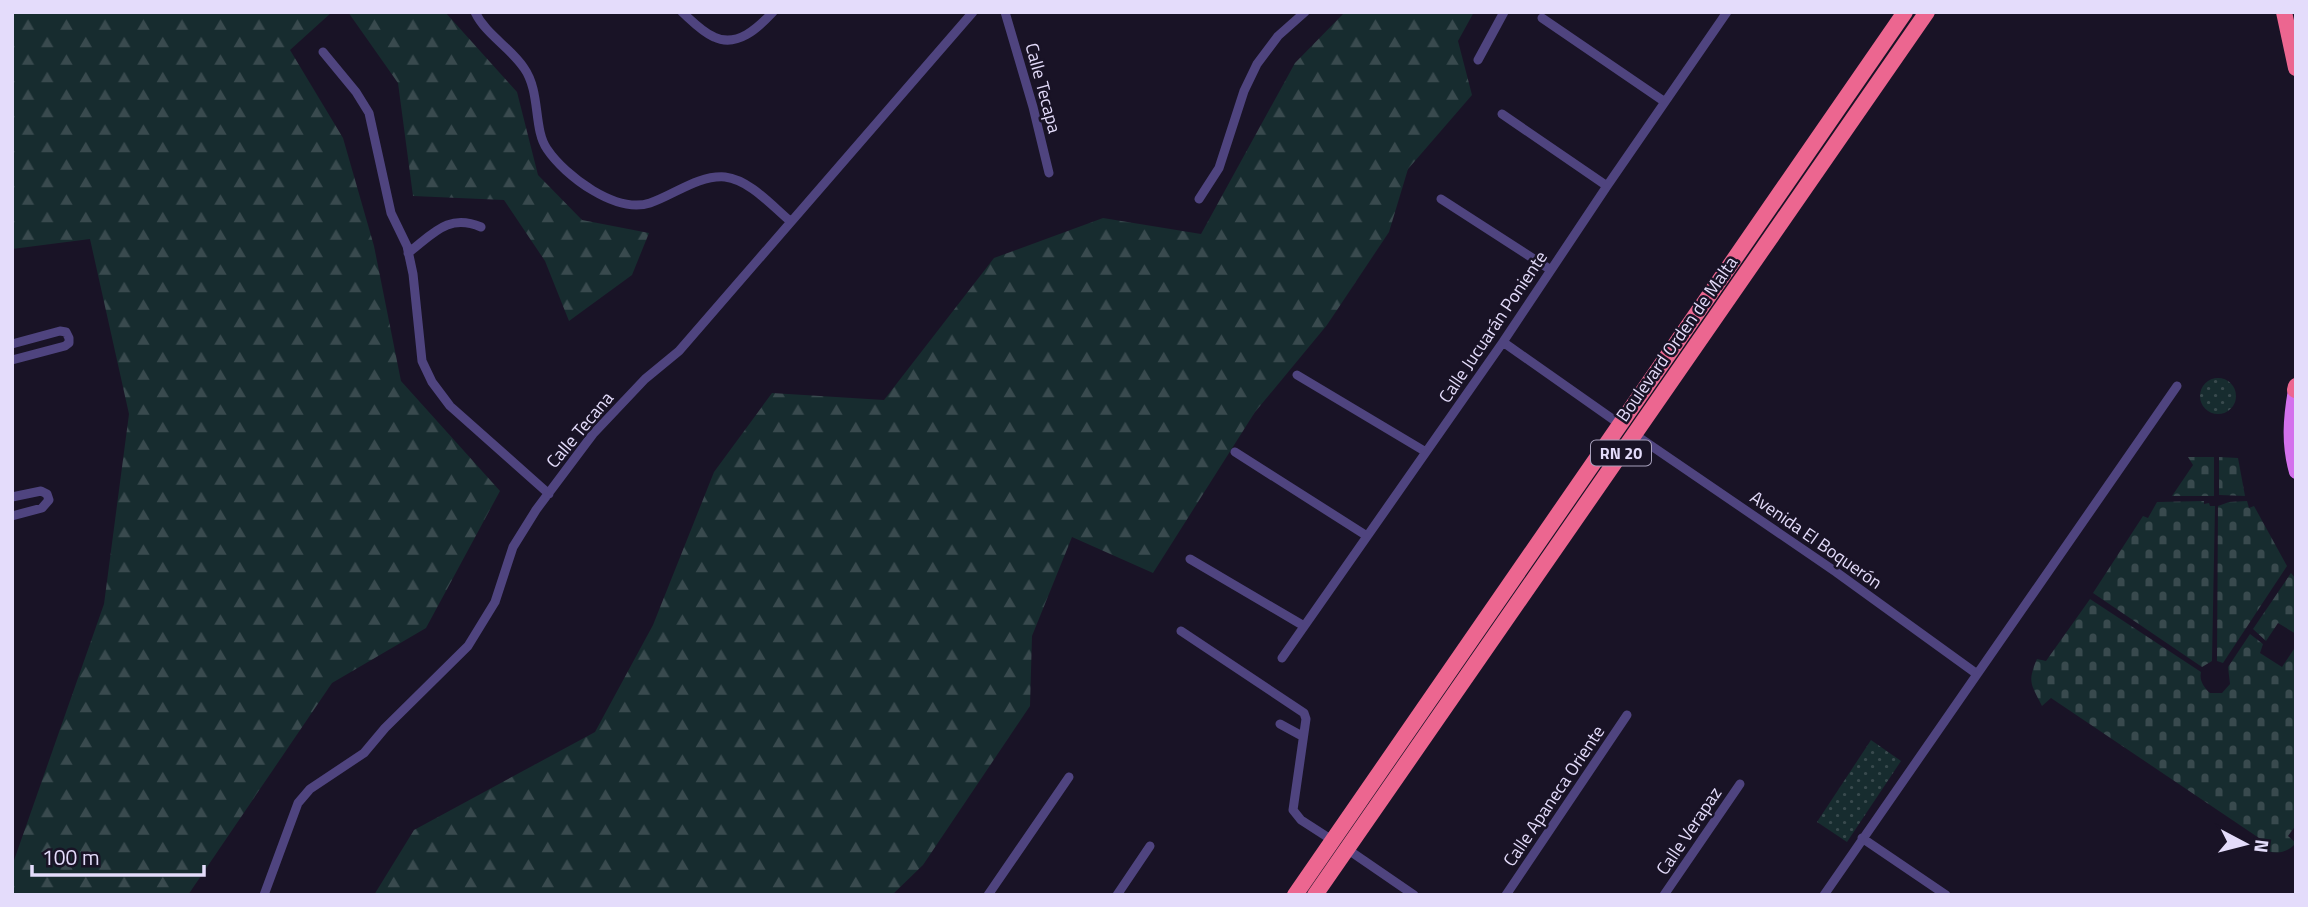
<svg xmlns="http://www.w3.org/2000/svg" width="2308" height="907" viewBox="0 0 2308 907" font-family="'Titillium Web',sans-serif">
  <style>
    .grass { fill: url(#grass-dots) }
    .forest { fill: url(#forest-firs) }
    .cemetery { fill: url(#cemetery-stones) }
    .lines { fill: none; stroke-linecap: round; stroke-linejoin: round }
    .street { stroke: #4f447f; stroke-width: 9 }
    .primary { stroke: #d371ed; stroke-width: 14 }
    .highway { stroke: #ec6690; stroke-width: 16 }
    .labels { text-anchor: middle; stroke-width: 5; stroke-linejoin: round; paint-order: stroke }
    .shield { fill: #191326; stroke: #a7a0bb; stroke-width: 2 }
    .shield-label { font-size: 16px; font-weight: bold; fill: #e4dcfb }
    .street-label { font-size: 18px; fill: #e4dcfb; stroke: #191326 }
  </style>
  <defs>
    <pattern id="grass-dots" width="8" height="8" patternUnits="userSpaceOnUse" patternTransform="scale(1.75)"><rect width="8" height="8" fill="#172c2f"/><path d="M2 2h.1M6 6h.1" fill="none" stroke="#394a4e" stroke-width="1.8" stroke-linecap="round"/></pattern>
    <pattern id="forest-firs" width="22" height="20" patternUnits="userSpaceOnUse" patternTransform="scale(1.75)"><rect width="22" height="20" fill="#172c2f"/><path d="M5 1l3.5 6h-7zM16 11l3.5 6h-7z" fill="#394a4e"/></pattern>
    <pattern id="cemetery-stones" width="16" height="16" patternUnits="userSpaceOnUse" patternTransform="scale(1.75)"><rect width="16" height="16" fill="#172c2f"/><path d="M2 7V4a2 2 0 0 1 4 0v3zM10 15v-3a2 2 0 0 1 4 0v3z" fill="#394a4e"/></pattern>
  </defs>
  <rect width="100%" height="100%" fill="#191326"/>
  <!-- grass -->
  <path class="grass" d="M2200 396a18 18 0 1 1 36 0a18 18 0 1 1-36 0Z
    M1871,740l30,21 -54,81 -30,-20z"/>
  <!-- forest -->
  <path class="forest" d="M12,12h320l-42,38 53,88 31,108 27,135 99,110 -74,137 -94,55 -144,212h-176v-29l92,-262 25,-190 -39,-175 -78,10z
    M348,12h97l72,80 21,83 44,45 67,13 -17,42 -63,46 -24,-60 -41,-61 -91,-4 -15,-113z
    M1345,12h129l-16,29 14,54 -64,74 -19,63 -62,93 -72,87 -102,161 -81,-36 -40,99 -2,70 -107,159 -31,30h-518l40,-65 181,-98 58,-107 61,-153 58,-79 112,7 110,-142 109,-40 98,16 94,-171z"/>
  <!-- cemetery -->
  <path class="cemetery" d="M2188,457h26v39h-42l21,-31z
    M2219,457l19,1 7,38 -26,-1z
    M2204,501v3l5,-1 1,3h5l-3,155 -10,6 -109,-74 50,-77 5,2 9,-16z
    M2247,501l2,7 5,-2 33,60 -64,97 -6,-2 1,-155 11,-4z
    M2291,573l5,6v55l-18,-11 -12,18 -13,-12z
    M2090,599l111,73c-2,9 3,15 9,21h12l8,-9 -2,-17 22,-33 13,10 -3,9 22,14 14,-21v179l-8,11 8,7c-12,13 -22,10 -37,6l3,-9 -211,-142 -9,8c-11,-22 -15,-24 -5,-47l9,2z"/>
  <g class="lines">
    <!-- street -->
    <path class="street" d="M475,12c11,23 35,35 49,56 17,24 9,61 23,81 18,27 69,65 103,54 24,-8 48,-28 75,-26 25,3 47,29 65,44
      M682,12c9,8 20,20 32,25 23,11 44,-9 59,-25
      M1005,12l28,95 16,66
      M1542,18l123,84
      M323,52l33,40 13,21 22,100 16,33 6,28 9,87 10,21 18,24 99,88
      M1478,60l26,-48
      M1502,114l105,72
      M1199,199l20,-31 25,-77 13,-27 21,-28 27,-24
      M1441,199l110,71
      M408,253c25,-19 40,-40 73,-26
      M1503,342l118,83
      M12,344l48,-13 6,1 3,6v5l-4,3 -53,14
      M1297,375l129,77
      M1634,434l202,138 141,102
      M1235,452l132,84
      M12,497l29,-6 6,3 2,6 -7,8 -30,8
      M1190,559l114,67
      M1181,631l123,82 2,6 -13,91 8,10 31,20
      M1282,658l221,-316 104,-156 120,-174
      M1280,724l22,12
      M1862,838l84,57
      M1347,849l67,46
      M264,895l34,-92 12,-14 54,-36 21,-25 83,-82 27,-44 18,-55 23,-37 57,-76 52,-55 34,-28 294,-339
      M988,895l81,-118
      M1117,895l33,-49
      M1506,895l121,-180
      M1664,895l76,-111
      M1824,895l353,-509"/>
    <!-- primary -->
    <path class="primary" d="M2295,390c-5,28 -7,54 1,82"/>
    <!-- highway -->
    <path class="highway" d="M2284,12l12,56
      M2295,390l1,-4
      M1295,895l610,-883
      M1315,895l612,-883"/>
  </g>
  <g class="labels">
    <!-- shield labels -->
    <rect class="shield" x="1591" y="440.5" width="60" height="25" rx="5"/>
    <g class="shield-label">
      <text x="1621" y="459">RN 20</text>
    </g>
    <!-- street labels -->
    <g class="street-label">
      <text transform="translate(1043 88) rotate(75)" y="6">Calle Tecapa</text>
      <text transform="translate(1493 327) rotate(-56)" y="6">Calle Jucuarán Poniente</text>
      <text transform="translate(1677 339) rotate(-55)" y="6">Boulevard Orden de Malta</text>
      <text transform="translate(580 430) rotate(-50)" y="6">Calle Tecana</text>
      <text transform="translate(1816 540) rotate(35)" y="6">Avenida El Boquerón</text>
      <text transform="translate(1554 796) rotate(-56)" y="6">Calle Apaneca Oriente</text>
      <text transform="translate(1689 831) rotate(-56)" y="6">Calle Verapaz</text>
    </g>
  </g>
  <!-- border -->
  <rect width="2308" height="907" fill="none" stroke="#e4dcfb" stroke-width="28"/>
  <!-- north arrow -->
  <g transform="translate(2245 844) rotate(97)" stroke="#191326" stroke-width="5" paint-order="stroke">
  <path d="M0-5L12 26L0 18L-12 26Z" fill="#e4dcfb"/>
  <text y="-10" font-size="19" font-weight="bold" text-anchor="middle" fill="#e4dcfb">N</text>
  </g>
  <!-- scale -->
  <path d="M32 865v10h172v-10" fill="none" stroke="#e4dcfb" stroke-width="3.5"/>
  <text x="42" y="865" font-size="21" fill="#e4dcfb" stroke="#191326" stroke-width="5" paint-order="stroke">100 m</text>
</svg>
